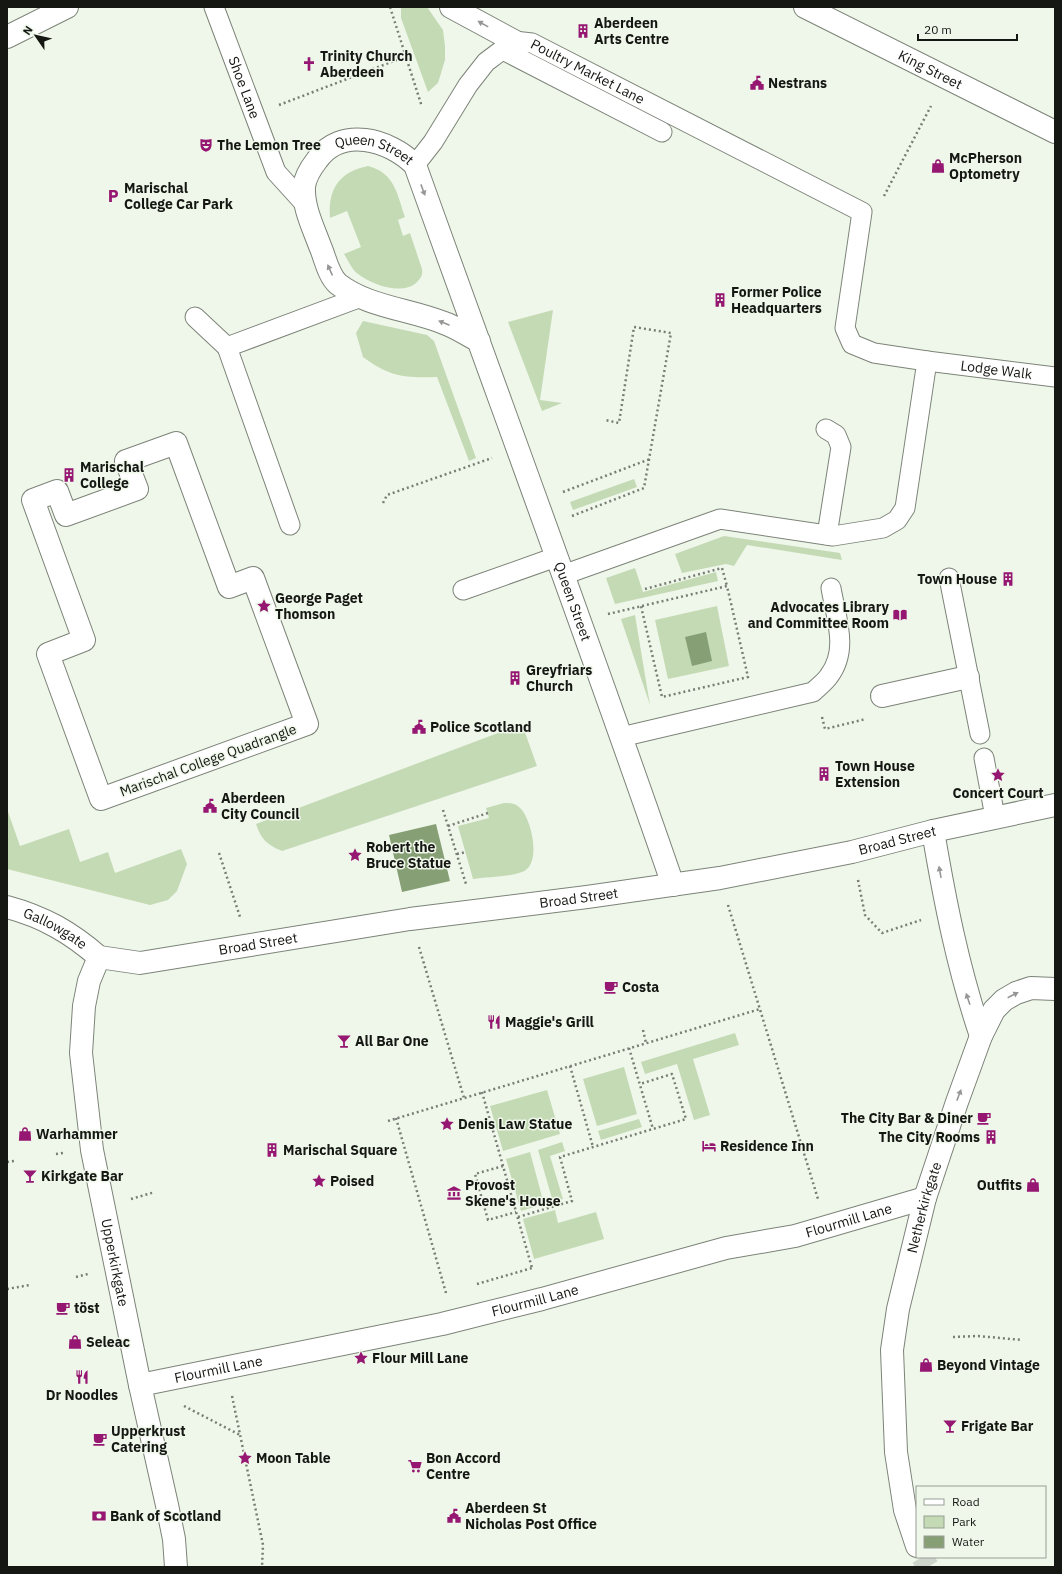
<svg xmlns="http://www.w3.org/2000/svg" width="1062" height="1574" viewBox="0 0 1062 1574" font-family="'IBM Plex Sans',sans-serif">
  <style>
    .green { fill: #c4dab5 }
    .water { fill: #869f75 }
    .lines { fill: none; stroke-linecap: round; stroke-linejoin: round }
    .street-tunnel { stroke: #ced5ca; stroke-width: 22; stroke-dasharray: 22 11; stroke-linecap: butt }
    .lane-casing { stroke: #7c8378; stroke-width: 21 }
    .street-casing { stroke: #7c8378; stroke-width: 24 }
    .secondary-casing { stroke: #7c8378; stroke-width: 24 }
    .primary-casing { stroke: #7c8378; stroke-width: 24 }
    .path { stroke: #787d75; stroke-width: 2.5; stroke-dasharray: 2 3; stroke-linecap: butt }
    .lane { stroke: #fff; stroke-width: 19 }
    .street { stroke: #fff; stroke-width: 22 }
    .secondary { stroke: #fff; stroke-width: 22 }
    .primary { stroke: #fff; stroke-width: 22 }
    .oneway { fill: #969795 }
    .labels { text-anchor: middle; stroke-width: 3; stroke-linejoin: round; paint-order: stroke }
    .poi-label { font-size: 14px; font-weight: bold; fill: #151713; stroke: #eff7ea; text-anchor: start }
    .street-label { font-size: 14px; fill: #151713; stroke: #eff7ea }
  </style>
  <rect width="100%" height="100%" fill="#eff7ea"/>
  <!-- green -->
  <path class="green" d="M401,7h26l16,23 2,16v14l-7,23 -10,9 -27,-74z
    M368,166c27,7 29,28 37,51l-7,3 5,16 7,-3 12,36c1,6 -1,9 -5,13 -14,14 -45,3 -59,-8 -6,-4 -10,-14 -14,-20l17,-7 -14,-36 -17,7c-2,-28 8,-46 38,-52z
    M553,310l-13,90 22,3 -20,8 -34,-89z
    M363,321l64,14 7,6 42,117 -7,3 -32,-84c-33,1 -47,0 -74,-20l-7,-24z
    M634,479l3,8 -64,23 -3,-8z
    M724,536l116,17 2,7 -95,-15 -13,21 -8,-2 -44,9 -7,-19z
    M635,568l8,24 73,-20 2,9 -103,23 -9,-26z
    M717,606l12,60 -61,13 -13,-59z
    M635,615l15,90 -29,-86z
    M522,724l15,42 -255,85c-15,-6 -21,-12 -26,-27z
    M504,803c5,0 11,0 15,4 12,9 24,58 3,65 -12,5 -36,5 -49,7l-15,-53 31,-8 -3,-10z
    M7,809l13,37 49,-17 11,33 28,-10 7,21 66,-24 6,15 -10,27 -9,9 -18,5 -143,-36z
    M735,1033l4,12 -46,14 17,56 -16,5 -17,-56 -32,10 -4,-12z
    M624,1067l13,47 -40,12 -14,-47z
    M547,1090l13,44 -57,17 -13,-45z
    M639,1119l3,8 -41,13 -3,-9z
    M562,1142l3,9 -15,5 13,43 -10,3 -15,-52z
    M530,1152l14,52 -23,7 -15,-52z
    M555,1210l3,13 38,-11 8,27 -70,20 -11,-40z"/>
  <!-- water -->
  <path class="water" d="M706,632l6,29 -20,5 -7,-29z
    M436,824l14,57 -48,11 -13,-57z"/>
  <g class="lines">
    <!-- street-tunnel -->
    <path class="street-tunnel" d="M922,1557l6,10"/>
    <defs>
      <g id="lane">
        <path id="s1" d="M214,7l62,165 29,32"/>
        <path d="M503,50l159,82"/>
        <path id="s2" d="M415,165l18,-23 35,-57 18,-23 28,-21 18,2 330,169 -17,116 7,16 22,9 53,8 -22,147 -8,12 -14,8 -50,8 -113,-17 -157,56"/>
        <path d="M195,317l32,30 134,-50"/>
        <path d="M227,347l63,178"/>
        <path id="s3" d="M927,361l128,16"/>
        <path d="M826,429l10,6 5,12 -14,88"/>
        <path d="M949,578l31,156"/>
        <path d="M463,590l93,-33"/>
        <path d="M621,737l192,-45c5,-5 12,-10 16,-16 20,-26 7,-58 2,-88"/>
        <path d="M984,758l11,59"/>
      </g>
      <g id="street">
        <path d="M451,7l63,34"/>
        <path id="s4" d="M479,341c-12,-6 -23,-14 -35,-18 -35,-14 -76,-16 -106,-39 -10,-9 -13,-27 -18,-38 -7,-19 -17,-39 -16,-59 1,-10 6,-18 13,-27 24,-34 72,-21 98,5 86,240 175,479 258,720"/>
        <path d="M176,443l53,144 24,-9 54,146 -206,75 -53,-145 36,-14 -51,-140 24,-9 9,24 71,-26 -11,-28z"/>
        <path d="M882,696l86,-19"/>
        <path d="M933,831c12,71 25,137 48,205"/>
        <path id="s5" d="M7,907c37,10 63,25 92,50"/>
        <path id="s6" d="M99,957l41,6 270,-44 177,-22 133,-19 132,-26 81,-21 122,-26"/>
        <path id="s7" d="M99,957l-10,24 -5,25 -3,47 11,97 48,235 27,120 7,34 2,28"/>
        <path id="s8" d="M140,1385l302,-61 100,-25 184,-51 69,-12 130,-38"/>
        <path id="s9" d="M917,1546l-12,-36 -9,-58 -4,-102 6,-41 27,-111 32,-96 24,-66 13,-26 10,-10 12,-7 15,-5 24,1"/>
      </g>
      <g id="secondary">
        <path id="s10" d="M805,7l250,125"/>
      </g>
      <path id="primary" d="M7,37l60,-30"/>
    </defs>
    <!-- lane casing -->
    <use href="#lane" class="lane-casing"/>
    <!-- street casing -->
    <use href="#street" class="street-casing"/>
    <!-- secondary casing -->
    <use href="#secondary" class="secondary-casing"/>
    <!-- primary casing -->
    <use href="#primary" class="primary-casing"/>
    <!-- path -->
    <path class="path" d="M390,7l32,100
      M279,105l128,-49
      M884,196l47,-90
      M563,492l87,-33
      M383,503l4,-8 105,-37
      M572,516l72,-28 27,-155 -37,-6 -15,96 -14,-3
      M645,589l77,-21 5,18
      M608,614l119,-28 21,91 -86,20 -21,-91
      M822,717l3,12 41,-10
      M443,810l23,74
      M448,826l40,-13
      M219,853l21,64
      M457,854l9,-2
      M858,880l7,35 17,18 39,-13
      M728,905l90,294
      M419,947l45,151
      M643,1030l3,13
      M629,1048l24,81
      M570,1066l23,81
      M482,1092l50,176
      M396,1118l50,175 2,-1
      M388,1121l372,-112
      M56,1154l7,-1
      M7,1162l7,-1
      M503,1166l-28,8 13,46 28,-8
      M131,1199l24,-7
      M518,1217l54,-16 -12,-44 126,-38 -14,-45 -32,10
      M76,1277l12,-3
      M477,1284l55,-16
      M7,1289l23,-4
      M953,1337l25,-1 44,4
      M232,1396l31,149 -1,22
      M184,1406l56,29"/>
    <!-- lane -->
    <use href="#lane" class="lane"/>
    <!-- street -->
    <use href="#street" class="street"/>
    <!-- secondary -->
    <use href="#secondary" class="secondary"/>
    <!-- primary -->
    <use href="#primary" class="primary"/>
  </g>
  <!-- one-way arrows -->
  <defs><path id="oneway-solid" d="M-6-.8H1V-3.2L6.5 0L1 3.2V.8H-6Z"/></defs>
  <g class="oneway">
    <use href="#oneway-solid" transform="translate(483 24) rotate(-151)"/>
    <use href="#oneway-solid" transform="translate(423 190) rotate(70)"/>
    <use href="#oneway-solid" transform="translate(330 270) rotate(-114)"/>
    <use href="#oneway-solid" transform="translate(444 323) rotate(-157)"/>
    <use href="#oneway-solid" transform="translate(940 872) rotate(-100)"/>
    <use href="#oneway-solid" transform="translate(1013 995) rotate(-27)"/>
    <use href="#oneway-solid" transform="translate(968 999) rotate(-109)"/>
    <use href="#oneway-solid" transform="translate(959 1095) rotate(-69)"/>
  </g>
  <!-- icons -->
  <defs>
    <symbol id="building-bare" viewBox="-9 -9 18 18"><path d="M-4-6H4V6H1V3H-1V6H-4ZM-2.5-4.3h1.7v1.8h-1.7ZM.8-4.3h1.7v1.8H.8ZM-2.5-1h1.7V.8h-1.7ZM.8-1h1.7V.8H.8Z" fill="#951771" stroke="#eff7ea" stroke-width="2.5" paint-order="stroke"/></symbol>
    <symbol id="church-bare" viewBox="-9 -9 18 18"><path d="M-1.2-6h2.4v3.5h3.3v2.4h-3.3V6h-2.4V-.1h-3.3v-2.4h3.3Z" fill="#951771" stroke="#eff7ea" stroke-width="2.5" paint-order="stroke"/></symbol>
    <symbol id="civic-bare" viewBox="-9 -9 18 18"><path d="M-.6-6.5H3V-4.5H.6V-3L4-1V1h2V6H-6V1h2V-1L-.6-3ZM-1.2 2.5V6h2.4V2.5Z" fill="#951771" stroke="#eff7ea" stroke-width="2.5" paint-order="stroke"/></symbol>
    <symbol id="theatre-bare" viewBox="-9 -9 18 18"><path d="M-5-5.5Q0-4 5-5.5V0Q5 5 0 6Q-5 5-5 0ZM-3.3-2.5H-1v1.5H-3.3ZM1-2.5H3.3v1.5H1ZM-2.8 1Q0 5.5 2.8 1Z" fill="#951771" stroke="#eff7ea" stroke-width="2.5" paint-order="stroke"/></symbol>
    <symbol id="shop-bare" viewBox="-9 -9 18 18"><path d="M-5-2.5h2.3a2.7 3.5 0 0 1 5.4 0H5L5.5 6h-11ZM-1.5-2.5h3a1.5 2.3 0 0 0-3 0Z" fill="#951771" stroke="#eff7ea" stroke-width="2.5" paint-order="stroke"/></symbol>
    <symbol id="parking-bare" viewBox="-9 -9 18 18"><path d="M-3.5-5.5H1a3.5 3.5 0 0 1 0 7H-1V5.5H-3.5ZM-1-3.4V-.6H.8a1.4 1.4 0 0 0 0-2.8Z" fill="#951771" stroke="#eff7ea" stroke-width="2.5" paint-order="stroke"/></symbol>
    <symbol id="sight-bare" viewBox="-9 -9 18 18"><path d="M0-6L1.8-2.2L6-1.7L2.9 1.2L3.7 5.4L0 3.3L-3.7 5.4L-2.9 1.2L-6-1.7L-1.8-2.2Z" fill="#951771" stroke="#eff7ea" stroke-width="2.5" paint-order="stroke"/></symbol>
    <symbol id="library-bare" viewBox="-9 -9 18 18"><path d="M-6-4Q-3-5.5-.7-3.5V5Q-3 3-6 4ZM6-4Q3-5.5 .7-3.5V5Q3 3 6 4Z" fill="#951771" stroke="#eff7ea" stroke-width="2.5" paint-order="stroke"/></symbol>
    <symbol id="cafe-bare" viewBox="-9 -9 18 18"><path d="M-5.5-4.5H6V0H3Q3 3.5 0 3.5H-2.5Q-5.5 3.5-5.5 0ZM3-3.2v2h1.7v-2ZM-6 4.5H4V6H-6Z" fill="#951771" stroke="#eff7ea" stroke-width="2.5" paint-order="stroke"/></symbol>
    <symbol id="restaurant-bare" viewBox="-9 -9 18 18"><path d="M-5-6h1v4h1v-4h1v4h1v-4h1v5L-1.5 .5V6h-2V.5L-5-1ZM5-6V6H3V1.5H1.5Q1.5-4 5-6Z" fill="#951771" stroke="#eff7ea" stroke-width="2.5" paint-order="stroke"/></symbol>
    <symbol id="bar-bare" viewBox="-9 -9 18 18"><path d="M-6-5H6L.8 .8V4.5H3.5V6h-7V4.5H-.8V.8Z" fill="#951771" stroke="#eff7ea" stroke-width="2.5" paint-order="stroke"/></symbol>
    <symbol id="hotel-bare" viewBox="-9 -9 18 18"><path d="M-6-4.5h1.5V1H6V5H4.5V3h-9V5H-6ZM-4 0a1.8 1.8 0 1 1 3.6 0ZM.5 0V-2.5h3Q6-2.5 6 0Z" fill="#951771" stroke="#eff7ea" stroke-width="2.5" paint-order="stroke"/></symbol>
    <symbol id="museum-bare" viewBox="-9 -9 18 18"><path d="M0-6L6-3V-2H-6V-3ZM-5-1h2V3h-2ZM-1-1h2V3h-2ZM3-1h2V3H3ZM-6 4H6V6H-6Z" fill="#951771" stroke="#eff7ea" stroke-width="2.5" paint-order="stroke"/></symbol>
    <symbol id="supermarket-bare" viewBox="-9 -9 18 18"><path d="M-6-5.5h2.5l.6 2H6L4.5 2H-2.5L-4.4-4H-6ZM-1.5 3.2a1.3 1.3 0 1 0 .1 0ZM3 3.2a1.3 1.3 0 1 0 .1 0Z" fill="#951771" stroke="#eff7ea" stroke-width="2.5" paint-order="stroke"/></symbol>
    <symbol id="bank-bare" viewBox="-9 -9 18 18"><path d="M-6-4H6V4H-6ZM0-2.3a2.3 2.3 0 1 0 0 4.6a2.3 2.3 0 1 0 0-4.6Z" fill="#951771" stroke="#eff7ea" stroke-width="2.5" paint-order="stroke"/></symbol>
  </defs>
  <g fill-rule="evenodd">
    <use href="#building-bare" x="573" y="21" width="20" height="20"/>
    <use href="#church-bare" x="299" y="54" width="20" height="20"/>
    <use href="#civic-bare" x="747" y="73" width="20" height="20"/>
    <use href="#theatre-bare" x="196" y="135" width="20" height="20"/>
    <use href="#shop-bare" x="928" y="156" width="20" height="20"/>
    <use href="#parking-bare" x="103" y="186" width="20" height="20"/>
    <use href="#building-bare" x="710" y="290" width="20" height="20"/>
    <use href="#building-bare" x="59" y="465" width="20" height="20"/>
    <use href="#building-bare" x="998" y="569" width="20" height="20"/>
    <use href="#sight-bare" x="254" y="596" width="20" height="20"/>
    <use href="#library-bare" x="890" y="605" width="20" height="20"/>
    <use href="#building-bare" x="505" y="668" width="20" height="20"/>
    <use href="#civic-bare" x="409" y="717" width="20" height="20"/>
    <use href="#building-bare" x="814" y="764" width="20" height="20"/>
    <use href="#sight-bare" x="988" y="765" width="20" height="20"/>
    <use href="#civic-bare" x="200" y="796" width="20" height="20"/>
    <use href="#sight-bare" x="345" y="845" width="20" height="20"/>
    <use href="#cafe-bare" x="601" y="977" width="20" height="20"/>
    <use href="#restaurant-bare" x="484" y="1012" width="20" height="20"/>
    <use href="#bar-bare" x="334" y="1031" width="20" height="20"/>
    <use href="#cafe-bare" x="974" y="1108" width="20" height="20"/>
    <use href="#sight-bare" x="437" y="1114" width="20" height="20"/>
    <use href="#shop-bare" x="15" y="1124" width="20" height="20"/>
    <use href="#building-bare" x="981" y="1127" width="20" height="20"/>
    <use href="#hotel-bare" x="699" y="1136" width="20" height="20"/>
    <use href="#building-bare" x="262" y="1140" width="20" height="20"/>
    <use href="#bar-bare" x="20" y="1166" width="20" height="20"/>
    <use href="#sight-bare" x="309" y="1171" width="20" height="20"/>
    <use href="#shop-bare" x="1023" y="1175" width="20" height="20"/>
    <use href="#museum-bare" x="444" y="1183" width="20" height="20"/>
    <use href="#cafe-bare" x="53" y="1298" width="20" height="20"/>
    <use href="#shop-bare" x="65" y="1332" width="20" height="20"/>
    <use href="#sight-bare" x="351" y="1348" width="20" height="20"/>
    <use href="#shop-bare" x="916" y="1355" width="20" height="20"/>
    <use href="#restaurant-bare" x="72" y="1367" width="20" height="20"/>
    <use href="#bar-bare" x="940" y="1416" width="20" height="20"/>
    <use href="#cafe-bare" x="90" y="1429" width="20" height="20"/>
    <use href="#sight-bare" x="235" y="1448" width="20" height="20"/>
    <use href="#supermarket-bare" x="405" y="1456" width="20" height="20"/>
    <use href="#bank-bare" x="89" y="1506" width="20" height="20"/>
    <use href="#civic-bare" x="444" y="1506" width="20" height="20"/>
  </g>
  <g class="labels">
    <!-- poi labels -->
    <g class="poi-label">
      <text x="594" y="28">Aberdeen<tspan x="594" dy="16">Arts Centre</tspan></text>
      <text x="320" y="61">Trinity Church<tspan x="320" dy="16">Aberdeen</tspan></text>
      <text x="768" y="88">Nestrans</text>
      <text x="217" y="150">The Lemon Tree</text>
      <text x="949" y="163">McPherson<tspan x="949" dy="16">Optometry</tspan></text>
      <text x="124" y="193">Marischal<tspan x="124" dy="16">College Car Park</tspan></text>
      <text x="731" y="297">Former Police<tspan x="731" dy="16">Headquarters</tspan></text>
      <text x="80" y="472">Marischal<tspan x="80" dy="16">College</tspan></text>
      <text x="997" y="584" text-anchor="end">Town House</text>
      <text x="275" y="603">George Paget<tspan x="275" dy="16">Thomson</tspan></text>
      <text x="889" y="612" text-anchor="end">Advocates Library<tspan x="889" dy="16">and Committee Room</tspan></text>
      <text x="526" y="675">Greyfriars<tspan x="526" dy="16">Church</tspan></text>
      <text x="430" y="732">Police Scotland</text>
      <text x="835" y="771">Town House<tspan x="835" dy="16">Extension</tspan></text>
      <text x="998" y="798" text-anchor="middle">Concert Court</text>
      <text x="221" y="803">Aberdeen<tspan x="221" dy="16">City Council</tspan></text>
      <text x="366" y="852">Robert the<tspan x="366" dy="16">Bruce Statue</tspan></text>
      <text x="622" y="992">Costa</text>
      <text x="505" y="1027">Maggie's Grill</text>
      <text x="355" y="1046">All Bar One</text>
      <text x="973" y="1123" text-anchor="end">The City Bar &amp; Diner</text>
      <text x="458" y="1129">Denis Law Statue</text>
      <text x="36" y="1139">Warhammer</text>
      <text x="980" y="1142" text-anchor="end">The City Rooms</text>
      <text x="720" y="1151">Residence Inn</text>
      <text x="283" y="1155">Marischal Square</text>
      <text x="41" y="1181">Kirkgate Bar</text>
      <text x="330" y="1186">Poised</text>
      <text x="465" y="1190">Provost<tspan x="465" dy="16">Skene's House</tspan></text>
      <text x="1022" y="1190" text-anchor="end">Outfits</text>
      <text x="74" y="1313">töst</text>
      <text x="86" y="1347">Seleac</text>
      <text x="372" y="1363">Flour Mill Lane</text>
      <text x="937" y="1370">Beyond Vintage</text>
      <text x="82" y="1400" text-anchor="middle">Dr Noodles</text>
      <text x="961" y="1431">Frigate Bar</text>
      <text x="111" y="1436">Upperkrust<tspan x="111" dy="16">Catering</tspan></text>
      <text x="256" y="1463">Moon Table</text>
      <text x="426" y="1463">Bon Accord<tspan x="426" dy="16">Centre</tspan></text>
      <text x="465" y="1513">Aberdeen St<tspan x="465" dy="16">Nicholas Post Office</tspan></text>
      <text x="110" y="1521">Bank of Scotland</text>
    </g>
    <!-- street labels -->
    <g class="street-label">
      <text dy="5" stroke="none"><textPath href="#s10" startOffset="140">King Street</textPath></text>
      <text dy="5" stroke="none"><textPath href="#s2" startOffset="241">Poultry Market Lane</textPath></text>
      <text dy="5" stroke="none"><textPath href="#s1" startOffset="86">Shoe Lane</textPath></text>
      <text dy="5" stroke="none"><textPath href="#s4" startOffset="353">Queen Street</textPath></text>
      <text dy="5" stroke="none"><textPath href="#s3" startOffset="70">Lodge Walk</textPath></text>
      <text dy="5" stroke="none"><textPath href="#s4" startOffset="863">Queen Street</textPath></text>
      <text transform="translate(208 760) rotate(-20)" y="5">Marischal College Quadrangle</text>
      <text dy="5" stroke="none"><textPath href="#s6" startOffset="809">Broad Street</textPath></text>
      <text dy="5" stroke="none"><textPath href="#s6" startOffset="485">Broad Street</textPath></text>
      <text dy="5" stroke="none"><textPath href="#s5" startOffset="53">Gallowgate</textPath></text>
      <text dy="5" stroke="none"><textPath href="#s6" startOffset="161">Broad Street</textPath></text>
      <text dy="5" stroke="none"><textPath href="#s9" startOffset="345">Netherkirkgate</textPath></text>
      <text dy="5" stroke="none"><textPath href="#s8" startOffset="728">Flourmill Lane</textPath></text>
      <text dy="5" stroke="none"><textPath href="#s7" startOffset="311">Upperkirkgate</textPath></text>
      <text dy="5" stroke="none"><textPath href="#s8" startOffset="404">Flourmill Lane</textPath></text>
      <text dy="5" stroke="none"><textPath href="#s8" startOffset="80">Flourmill Lane</textPath></text>
    </g>
  </g>
  <!-- border -->
  <rect width="1062" height="1574" fill="none" stroke="#151713" stroke-width="16"/>
  <!-- legend -->
  <rect x="916" y="1486" width="130" height="72" fill="#eff7ea" stroke="#989d94"/>
  <rect x="924" y="1499" width="20" height="6" fill="#ffffff" stroke="#989d94"/>
  <text x="952" y="1506" font-size="12" fill="#151713">Road</text>
  <rect x="924" y="1516" width="20" height="12" fill="#c4dab5" stroke="#989d94"/>
  <text x="952" y="1526" font-size="12" fill="#151713">Park</text>
  <rect x="924" y="1536" width="20" height="12" fill="#869f75" stroke="#989d94"/>
  <text x="952" y="1546" font-size="12" fill="#151713">Water</text>
  <!-- north arrow -->
  <g transform="translate(36 36) rotate(304)" stroke="#eff7ea" stroke-width="3" paint-order="stroke">
  <path d="M0-3L7 15L0 10L-7 15Z" fill="#151713"/>
  <text y="-6" font-size="11" font-weight="bold" text-anchor="middle" fill="#151713">N</text>
  </g>
  <!-- scale -->
  <path d="M918 34v6h99v-6" fill="none" stroke="#151713" stroke-width="2"/>
  <text x="924" y="34" font-size="12" fill="#151713" stroke="#eff7ea" stroke-width="3" paint-order="stroke">20 m</text>
</svg>
